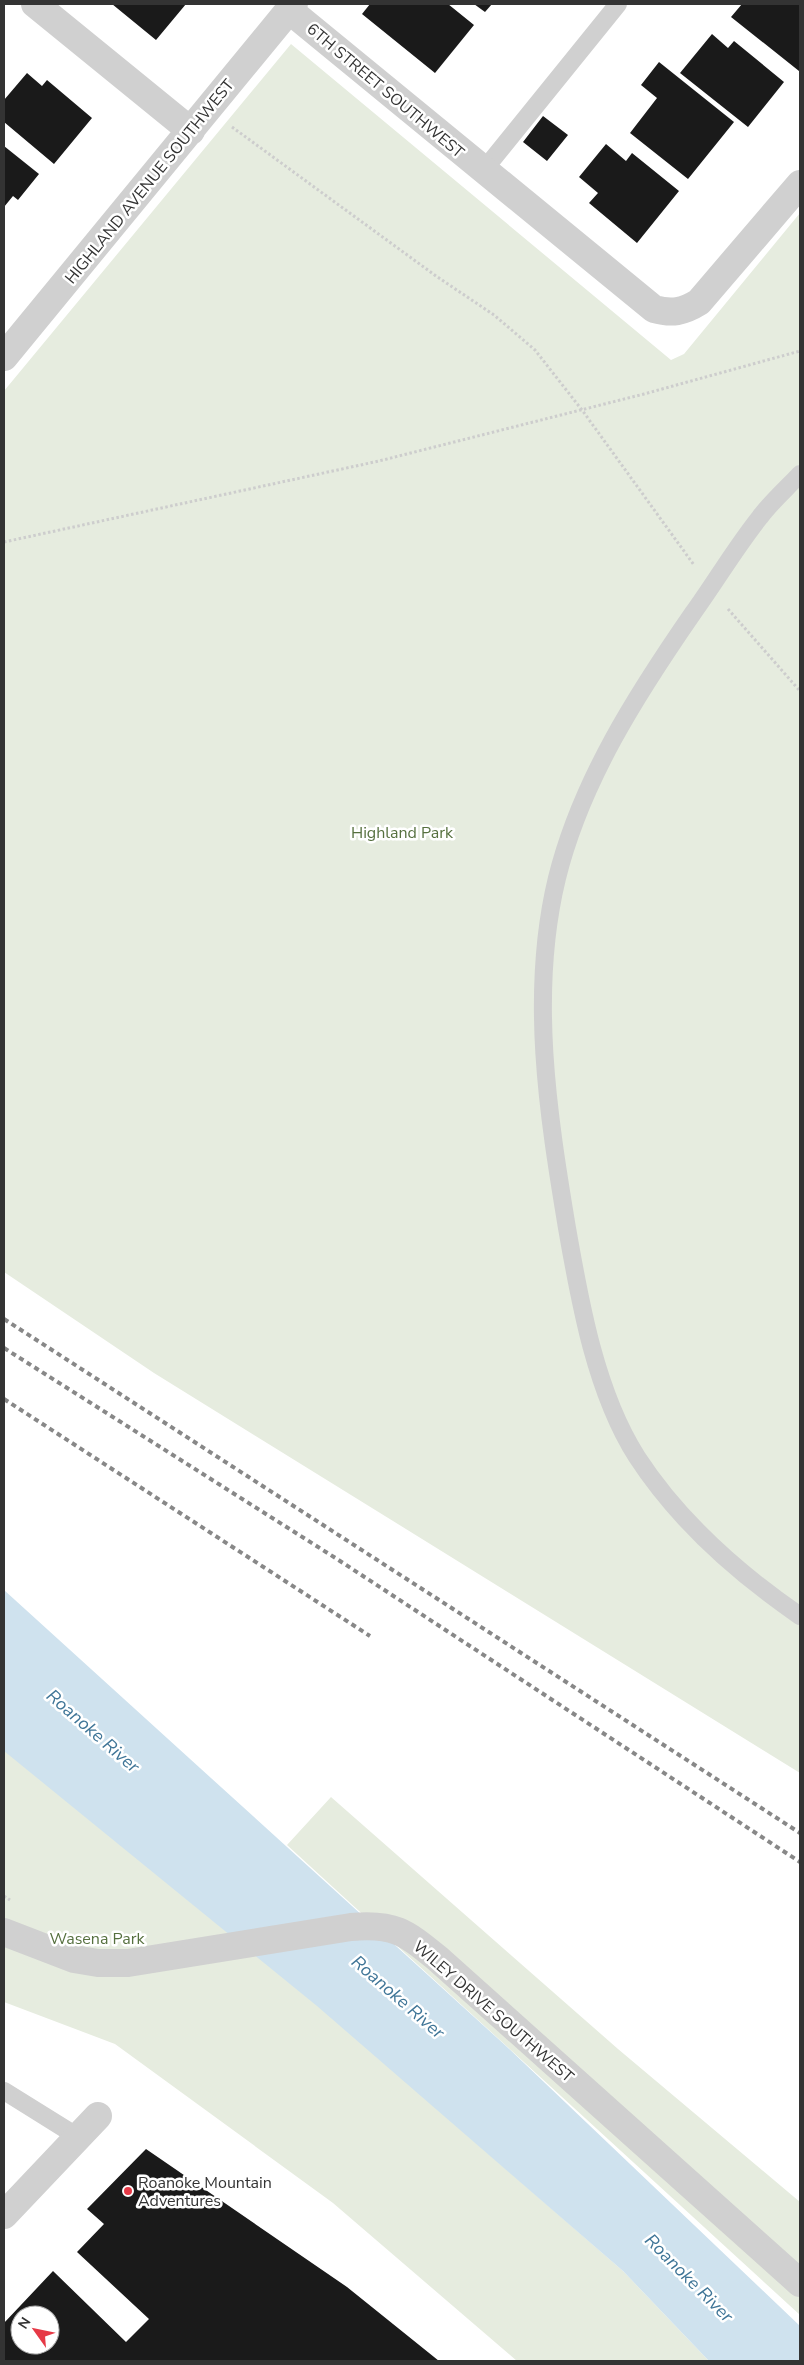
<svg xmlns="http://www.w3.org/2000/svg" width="804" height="2365" viewBox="0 0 804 2365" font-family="'Nunito Sans',sans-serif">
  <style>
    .green { fill: #e6ecdf }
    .water { fill: #cfe2ee }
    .building { fill: #1a1a1a; fill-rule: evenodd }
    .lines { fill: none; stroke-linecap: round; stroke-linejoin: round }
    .path { stroke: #cdcdcd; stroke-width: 3; stroke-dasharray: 2.5 2.5; stroke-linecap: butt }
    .service { stroke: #d0d0d0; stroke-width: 18 }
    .minor { stroke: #d0d0d0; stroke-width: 28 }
    .rail { stroke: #888; stroke-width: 4; stroke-dasharray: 5 4; stroke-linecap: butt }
    .poi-dot { fill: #e63946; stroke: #fff; stroke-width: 2 }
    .labels { text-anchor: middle; stroke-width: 5; stroke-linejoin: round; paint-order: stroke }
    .street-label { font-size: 16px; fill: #333; stroke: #fff }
    .park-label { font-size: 16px; fill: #56703f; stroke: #fff }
    .poi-label { font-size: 16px; fill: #333; stroke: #fff; text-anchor: start }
    .water-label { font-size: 18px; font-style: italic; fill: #3f7597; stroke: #fff }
  </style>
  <rect width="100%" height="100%" fill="#fff"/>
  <!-- green -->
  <path class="green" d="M291,44l380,316 13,-6 116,-141v1560l-646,-400 -150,-101v-881z
    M4,1732l619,539 86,90h-192l-184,-158 -218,-159 -111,-42z
    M331,1797l287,252 182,153v113l-513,-470z"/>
  <!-- water -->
  <path class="water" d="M4,1590l501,455 295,281v35h-91l-86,-90 -306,-265 -313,-255z"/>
  <!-- building -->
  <path class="building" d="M112,4h74l-30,36z
    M370,4h78l26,21 -39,48 -73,-59z
    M474,4h18l-7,8z
    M742,4h58l-1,67 -68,-54z
    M712,34l16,14 6,-7 50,41 -36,45 -68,-54z
    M659,62l75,60 -46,57 -58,-46 27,-35 -16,-13z
    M27,73l15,13 5,-6 45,38 -38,46 -50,-42v-22z
    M543,116l25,19 -21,26 -24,-19z
    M606,144l20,17 6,-8 47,38 -42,52 -48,-40 9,-10 -19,-16z
    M4,146l35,28 -21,26 -5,-4 -9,11z
    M146,2149l201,138 92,74h-435v-38l49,-52 73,71 23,-23 -72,-67 27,-28 -17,-15zM20,2315h30v30h-30z"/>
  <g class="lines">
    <!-- path -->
    <path class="path" d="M232,127l204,149 58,39 41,35 47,60 112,155
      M4,542l375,-81 265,-67 156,-43
      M728,609l72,82
      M4,1896l6,4"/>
    <!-- service -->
    <path class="service" d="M483,171l135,-167
      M800,474c-13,14 -28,27 -40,43 -24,30 -44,64 -67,96 -56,81 -112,168 -136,265 -28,115 -9,236 10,350 13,75 29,165 70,229 41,63 102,117 163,159
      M4,2091l74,46"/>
    <!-- minor -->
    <path class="minor" d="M35,4l156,127
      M289,10l365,299c18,5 29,3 45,-7l101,-118
      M4,357l290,-353
      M4,1932l70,27 24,4h30l223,-36c43,-4 54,5 86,31l363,325
      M4,2215l94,-99"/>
    <!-- rail -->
    <path class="rail" d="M4,1319l796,514
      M4,1348l333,211 463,303
      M4,1399l366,237"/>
  </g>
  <!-- markers -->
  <circle class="poi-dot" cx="128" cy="2191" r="5"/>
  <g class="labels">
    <!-- street labels -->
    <g class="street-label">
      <text transform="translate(386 90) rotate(40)" y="6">6TH STREET SOUTHWEST</text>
      <text transform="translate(149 181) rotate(-51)" y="6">HIGHLAND AVENUE SOUTHWEST</text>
      <text transform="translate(494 2011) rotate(41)" y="6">WILEY DRIVE SOUTHWEST</text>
    </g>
    <!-- park labels -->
    <g class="park-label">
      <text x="402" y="838">Highland Park</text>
      <text x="97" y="1944">Wasena Park</text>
    </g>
    <!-- poi labels -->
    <g class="poi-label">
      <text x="138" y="2188">Roanoke Mountain<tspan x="138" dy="18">Adventures</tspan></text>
    </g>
    <!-- water labels -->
    <g class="water-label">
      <text transform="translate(93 1731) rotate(41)" y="6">Roanoke River</text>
      <text transform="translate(398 1997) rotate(41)" y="6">Roanoke River</text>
      <text transform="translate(689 2278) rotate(45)" y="6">Roanoke River</text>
    </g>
  </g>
  <!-- border -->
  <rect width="804" height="2365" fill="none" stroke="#333333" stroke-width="10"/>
  <!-- north arrow -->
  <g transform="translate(35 2330) rotate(303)"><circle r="24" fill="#ffffff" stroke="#adadad"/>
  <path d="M0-4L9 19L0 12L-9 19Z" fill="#e63946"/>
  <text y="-8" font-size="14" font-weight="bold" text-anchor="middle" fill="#333333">N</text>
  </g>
</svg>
